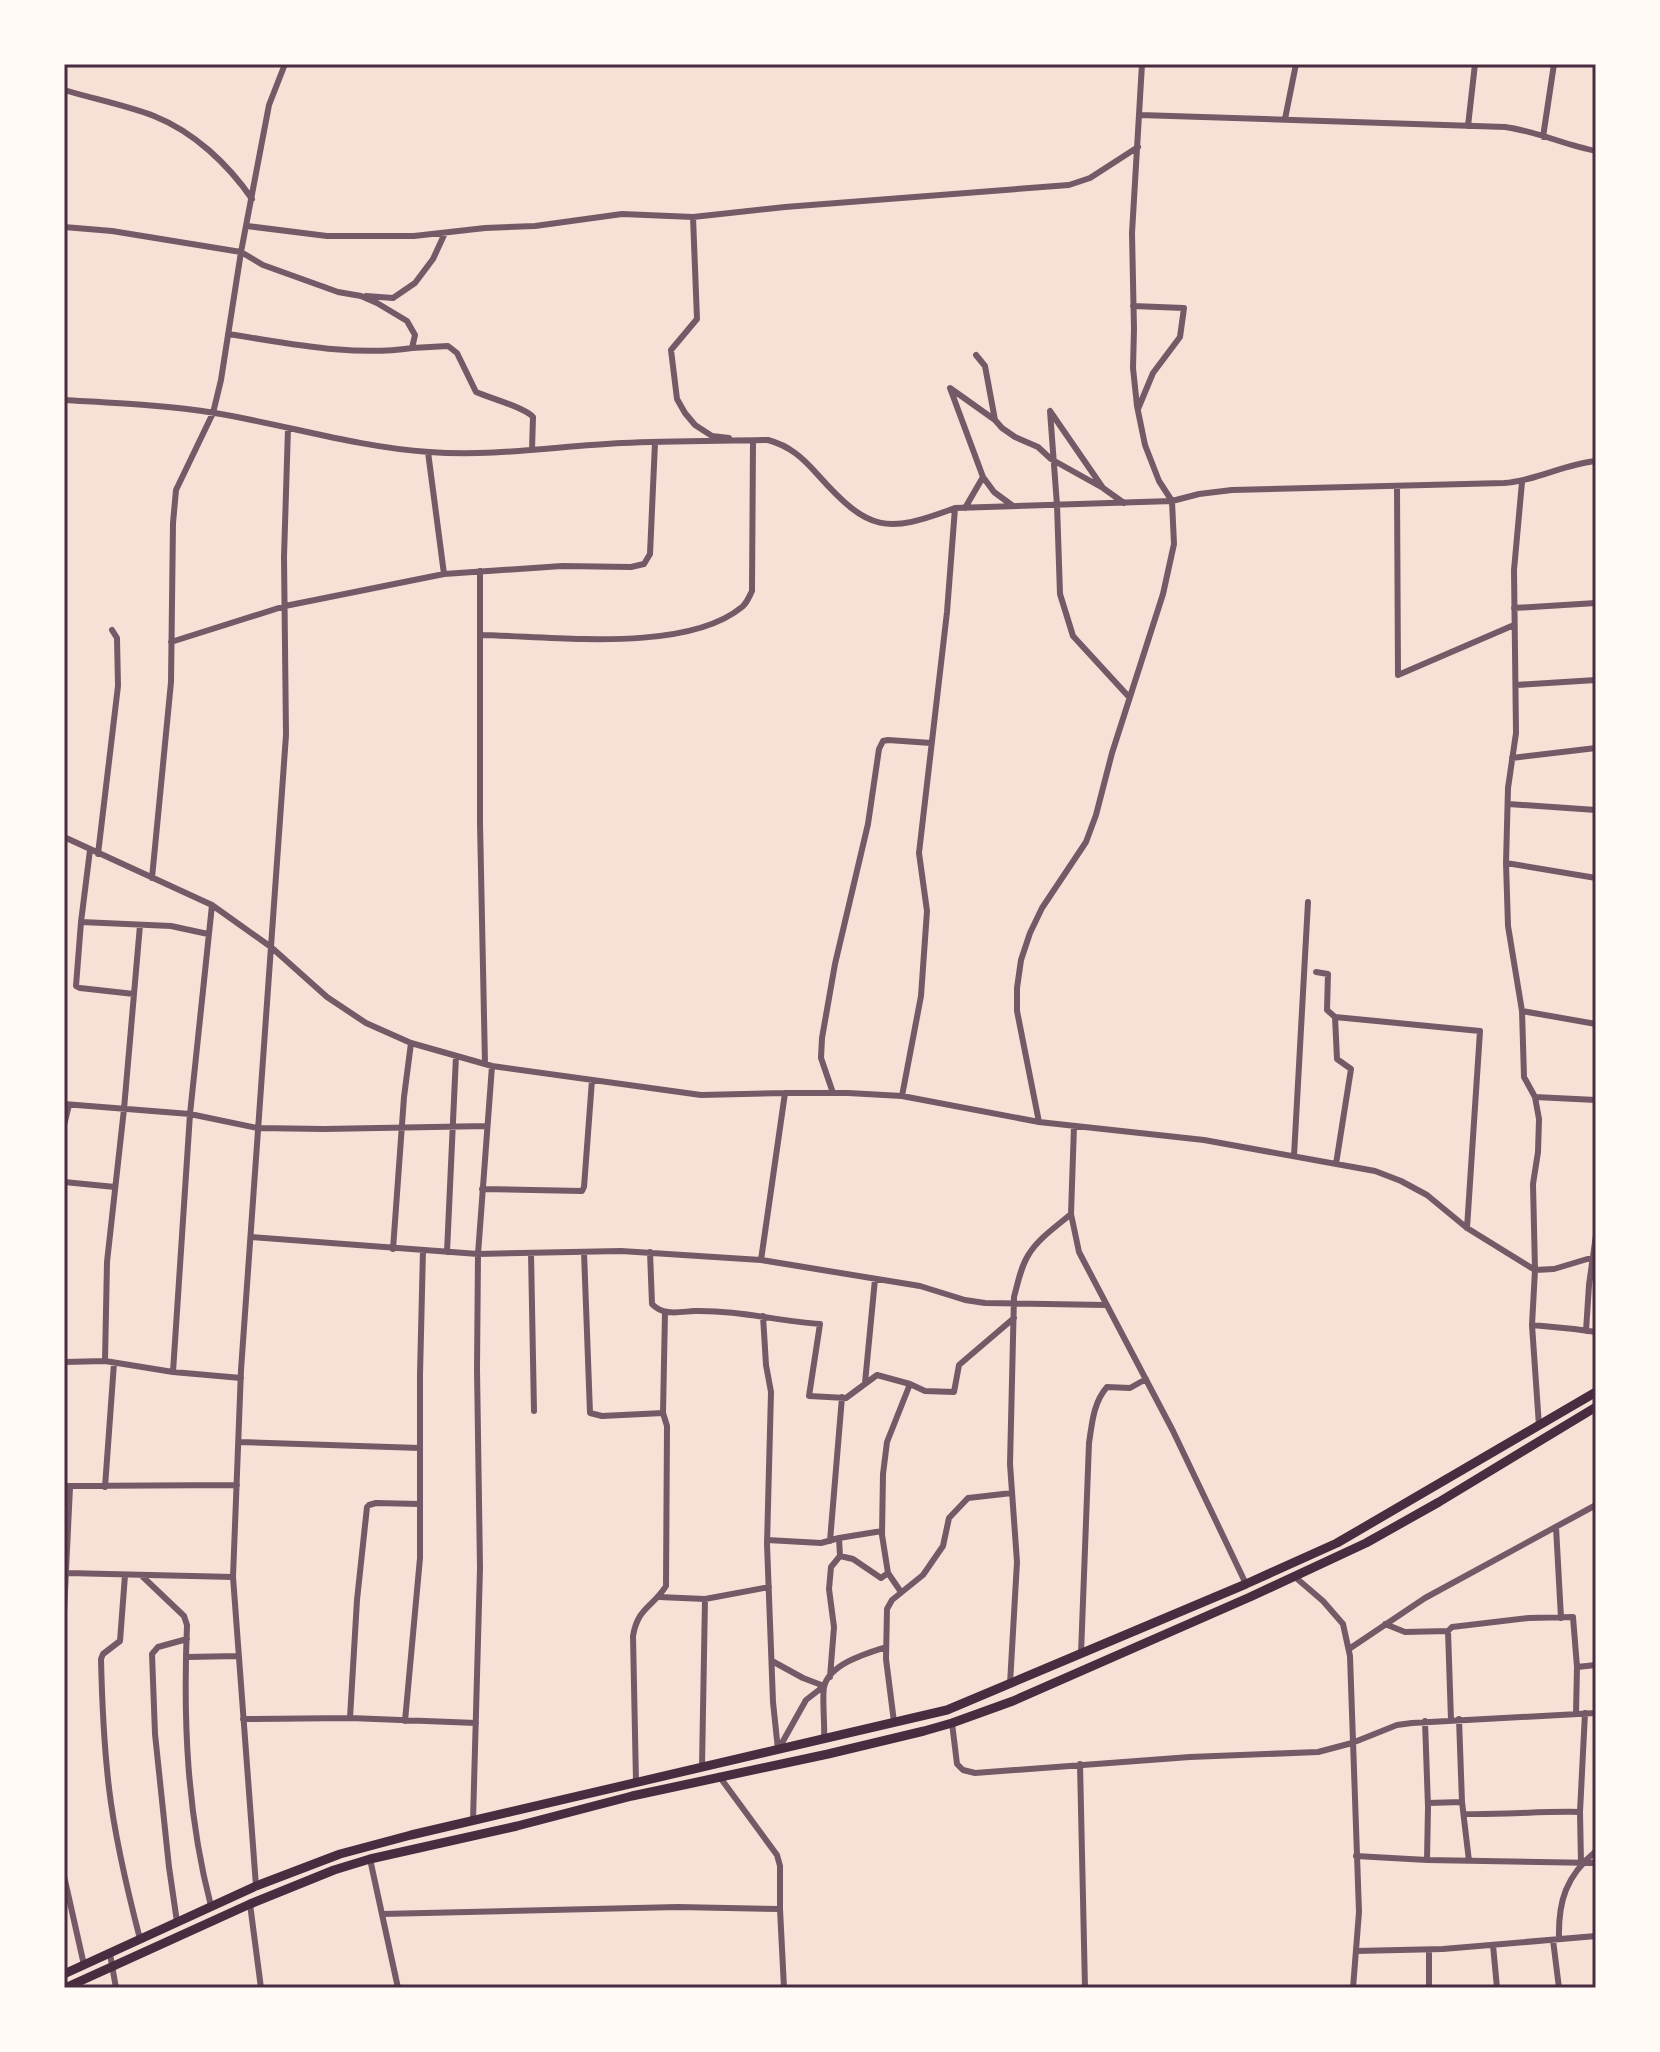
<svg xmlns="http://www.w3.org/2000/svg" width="1660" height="2052" viewBox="0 0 1660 2052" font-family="'Roboto Condensed',sans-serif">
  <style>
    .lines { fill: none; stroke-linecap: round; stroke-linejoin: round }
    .minor { stroke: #755966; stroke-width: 6 }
    .secondary { stroke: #4a2c40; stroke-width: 9 }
    .neatline { fill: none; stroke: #4a2c40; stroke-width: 3 }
  </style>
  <rect width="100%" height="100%" fill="#f7e1d7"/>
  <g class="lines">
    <!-- minor -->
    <path class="minor" d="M64,90c30,9 61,15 90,26 40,16 74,48 98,83
      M1140,115l365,12c31,4 60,18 91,24
      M1285,119l11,-55
      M1468,126l7,-62
      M1543,137l11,-73
      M693,217l4,102 -26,31 6,49 8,14 10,12 17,11 17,2
      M247,226l80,10h87l71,-8 50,-2 87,-12 71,3 92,-10 284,-22 21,-7 48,-31
      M64,227l48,4 129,21 22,13 75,27 23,4 16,7 30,18 8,14 -3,13c-60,9 -124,-5 -184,-14
      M366,296l27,2 22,-15 18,-24 12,-26
      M1133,306l51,2 -4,29 -27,36 -15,36
      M412,348l36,-2 9,7 19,39c14,6 50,16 57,25l-1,33
      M976,355l9,11 10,54
      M64,400c50,3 101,5 151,13 72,12 141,34 214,39 65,5 129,-6 193,-9 49,-2 97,-2 146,-3 22,6 35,18 50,35 51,57 68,59 137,33
      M428,452l16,122
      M1522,482l-8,88 2,163 -8,55 -2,75 2,63 14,85 2,66 11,20 4,22 -1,33 -5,32 2,86 -3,55 7,101
      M1397,486l1,189 116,-50
      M1103,488l-53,-77 7,94 3,89 13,42 56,61
      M1013,506l-19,-14 -11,-15 -33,-89 45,32 7,8 13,9 23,10 13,12 52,29 21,15
      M965,508l18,-31
      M480,571v252l5,241
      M1514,608l82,-5
      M480,635c71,1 205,19 262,-28 5,-4 7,-10 10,-16l1,-150
      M171,642l114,-36 159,-32 118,-8 69,1 13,-3 6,-10 5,-111
      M1516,685l80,-5
      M1512,758l84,-10
      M1508,804l88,6
      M64,837l148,68 59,42 56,50 39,26 45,20 81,23 209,29 84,-2h63l54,3 137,26 165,18 171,31 26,10 26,14 40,33 68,42 19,-1 40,-12
      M90,850l-9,72 -5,64 4,2 54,6
      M98,854l20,-168 -1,-48 -5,-8
      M1506,863l90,15
      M152,878l19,-196 2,-159 3,-33 37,-77 8,-33 20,-128 28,-147 16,-41
      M81,922l90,4 37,8
      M1316,972l12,2 -1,36 8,7 2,42 14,10 -15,95
      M1522,1011l74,13
      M1335,1017l145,14 -13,197
      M833,1093l-12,-35 1,-20 13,-74 33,-140 11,-75 4,-8 5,-1 43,3
      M902,1096l19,-100 6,-85 -8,-58 28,-241 8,-104 217,-7 27,-7 33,-4 272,-7c32,-2 60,-19 92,-22
      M1535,1097l61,3
      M64,1104l126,10 67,14 67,1 163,-3
      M1039,1122l-22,-111v-23l4,-28 9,-27 12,-25 44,-66 10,-27 16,-62 51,-159 11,-50 -2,-43 -13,-20 -14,-36 -8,-39 -4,-38 1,-39 -2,-96 10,-169
      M64,1125l5,-20
      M1074,1126l-3,88 8,38 94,179 73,153
      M1294,1156l14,-254
      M64,1182l51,5
      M482,1189l100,2 2,-4 8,-107
      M251,1237l227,17 143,-3 140,9 159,26 45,14 20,3 121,2
      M393,1249l11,-152 7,-54
      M447,1252l9,-196
      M584,1252l6,161 12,3 61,-3
      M650,1252l2,52c11,12 27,8 42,7 43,-1 84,10 126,13l-11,72 37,2 31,-23 33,9 15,7 29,1 5,-27 55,-47
      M531,1253l3,158
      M761,1260l24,-167
      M763,1316l3,49 5,27 -4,152 6,158 5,48
      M1532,1325l42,4 22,3
      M1586,1331l3,-46 7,-50
      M105,1361l2,-99 17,-153 16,-184
      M64,1362l41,-1 68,11 68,6
      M173,1372l17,-258 22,-209
      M865,1383l10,-104
      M239,1442l181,6
      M64,1486l173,-1
      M105,1487l9,-124
      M1556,1527l5,91
      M767,1540l54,3 18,-5
      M830,1541l12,-144
      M840,1556l-1,-18 43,-7
      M67,1573l166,4
      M125,1575l-5,66 -17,13 -2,5c1,43 3,87 8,129 6,51 18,101 31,151
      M142,1576l42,40 3,9c-4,95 0,189 24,281
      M1295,1577l28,24 20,23 7,32 9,256 -6,76
      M901,1592l-13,-19 -6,-38 1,-61 4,-32 23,-58
      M659,1597l46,2 64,-12
      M64,1612l6,-125
      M1385,1624l20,8 43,-1 3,89
      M1448,1631l4,-4 77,-9 44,-1 4,50 -1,47
      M1349,1649l76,-51 171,-93
      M1081,1654l8,-211c3,-19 4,-40 18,-56l23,1 16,-9
      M187,1657l51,-1
      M772,1661l31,17 21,8
      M1577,1667l19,-2
      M830,1677l4,-50 -5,-38 2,-22 9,-11 13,3 28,19 7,-5
      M1010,1684l7,-122 -7,-98 4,-167c4,-15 7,-31 15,-43 10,-16 28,-28 42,-40
      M350,1718l7,-118 10,-93 2,-2 7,-2 44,1
      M243,1719l107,-1 126,5
      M1459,1719l3,83 7,59
      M405,1721l15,-163v-183l3,-125
      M1425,1721l3,86 -1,53
      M894,1722l-8,-63 1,-50 5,-9 31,-25 20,-29 6,-28 19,-20 44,-5
      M952,1723l5,41 6,6 12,3 215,-16 128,-5 34,-9 45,-18 15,-2 184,-10
      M824,1739c1,-14 -2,-40 0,-52 5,-23 43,-34 62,-40
      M778,1750l28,-50 18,-14
      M1080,1764l5,224
      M702,1767l3,-168
      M719,1776l58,79 3,11v43l4,79
      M636,1782l-3,-146c5,-29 20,-29 33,-50l1,-160 -4,-13 2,-101
      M1428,1803l34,-1
      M1464,1814c38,1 77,-3 116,-2
      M473,1821l7,-253 -3,-199 1,-115 14,-188
      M1356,1856l71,4 169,3
      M370,1859l28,129
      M1581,1863l-1,-51 5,-99
      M64,1876l20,89
      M256,1886l-23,-309 8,-207 45,-635 -2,-178 4,-129
      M250,1904l11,84
      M382,1914l296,-7 102,2
      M177,1922l-8,-55 -14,-133 -3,-80 6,-7 29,-8
      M1559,1939c-1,-38 7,-63 37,-88
      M1553,1940l6,48
      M1493,1945l4,43
      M1429,1950v38
      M1356,1951l87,-2 153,-13
      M110,1954l6,34"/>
    <!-- secondary -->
    <path class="secondary" d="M64,1974l192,-88 84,-32 71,-19 536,-125 299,-126 91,-41 259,-151
      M65,1988l185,-84 84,-34 36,-11 147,-33 115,-30 196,-42 96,-23 28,-8 61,-22 237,-104 116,-54 73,-41 157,-95"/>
  </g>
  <!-- border -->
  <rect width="1660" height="2052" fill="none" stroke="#fffaf5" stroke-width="132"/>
  <rect x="66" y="66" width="1528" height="1920" class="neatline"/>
</svg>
